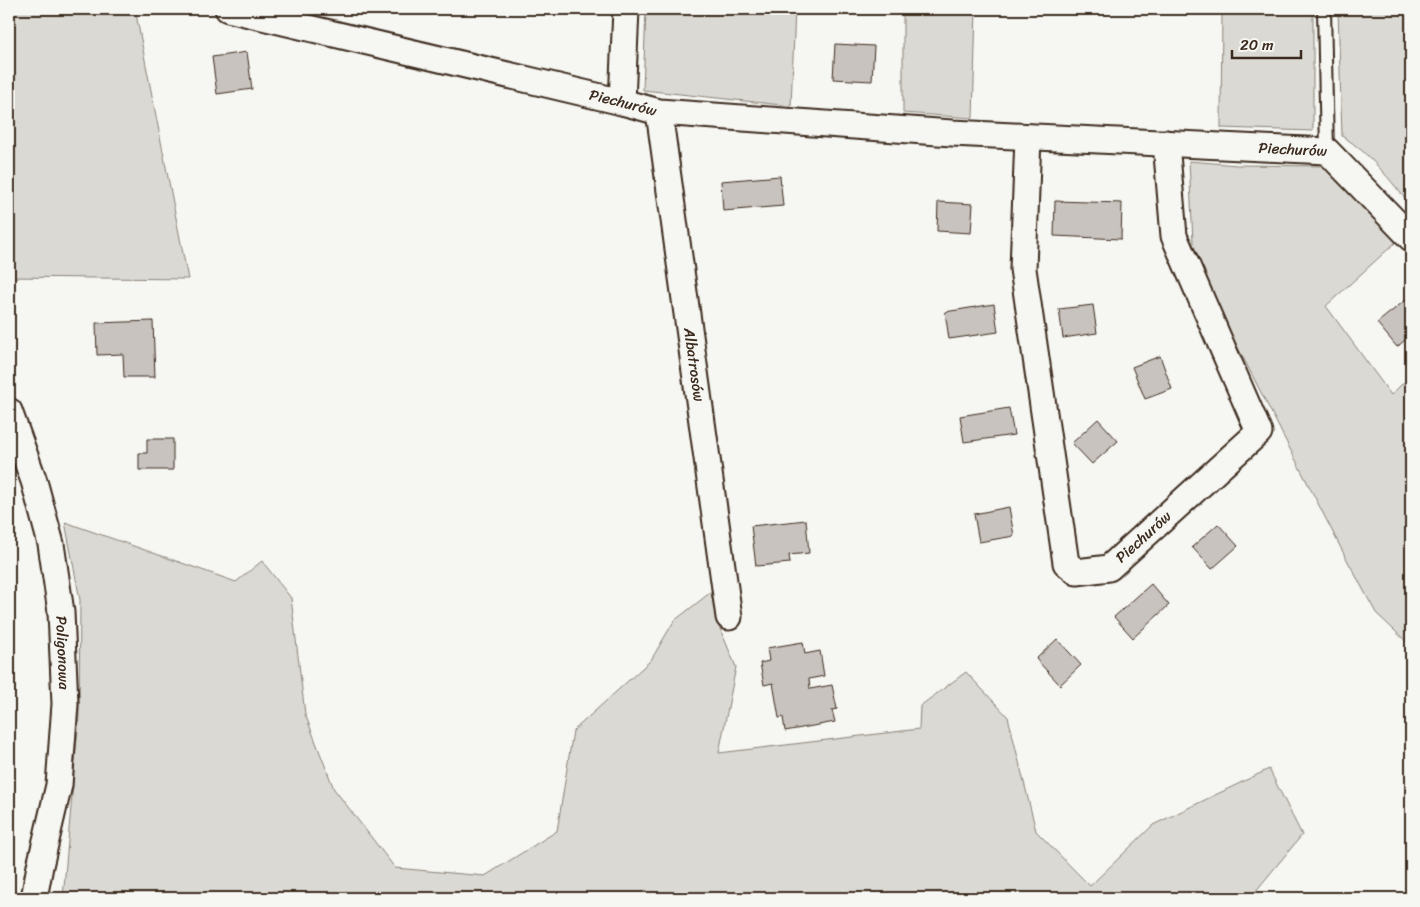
<svg xmlns="http://www.w3.org/2000/svg" width="1420" height="907" viewBox="0 0 1420 907" font-family="Sriracha,sans-serif">
  <style>
    .green { fill: #dad9d3; stroke: #8a8278 }
    .building { fill: #c8c3be; stroke: #3b2a1e }
    .lines { fill: none; stroke-linecap: round; stroke-linejoin: round }
    .lane-casing { stroke: #3b2a1e; stroke-width: 16 }
    .street-casing { stroke: #3b2a1e; stroke-width: 29 }
    .lane { stroke: #f6f6f2; stroke-width: 12 }
    .street { stroke: #f6f6f2; stroke-width: 25 }
    .labels { text-anchor: middle; stroke-width: 4; stroke-linejoin: round; paint-order: stroke }
    .street-label { font-size: 15px; fill: #3b2a1e; stroke: #f6f6f2 }
  </style>
  <rect width="100%" height="100%" fill="#f6f6f2"/>
  <filter id="ink" filterUnits="userSpaceOnUse"><feTurbulence type="fractalNoise" baseFrequency=".02" numOctaves="2"/><feDisplacementMap in="SourceGraphic" scale="10" xChannelSelector="R" yChannelSelector="G"/><feConvolveMatrix kernelMatrix="1 2 1 2 8 2 1 2 1" color-interpolation-filters="sRGB"/></filter>
  <g filter="url(#ink)">
    <!-- green -->
    <path class="green" d="M9,9h126l53,270 -179,-2z
      M646,9h149l-4,97 -148,-16z
      M903,9h73l-3,109 -70,-5z
      M1222,9h91v122l-92,-3z
      M1338,9h73v197c-20,-25 -41,-53 -69,-70z
      M1189,161l48,4 86,1 73,76 -70,64 65,89 20,-20v130l-4,3 4,4v134l-35,-33 -31,-57 -151,-294z
      M65,522l171,60 26,-21 29,37 14,116 29,75 61,79 90,8 72,-45 16,-100 78,-71 23,-39 37,-29 5,27 20,48 -17,86 200,-24 1,-23 46,-34 42,45 28,114 54,55 63,-61 116,-56 33,66 -52,63h-1187l16,-182 1,-116z"/>
    <!-- building -->
    <path class="building" d="M835,44l39,2 -2,35 -39,-2z
      M247,52l5,37 -35,5 -5,-37z
      M780,176l3,30 -60,5 -2,-30z
      M1055,201l67,2 -1,36 -67,-3z
      M938,202l35,2 -2,29 -34,-2z
      M1408,298l3,4v33l-14,12 -20,-24z
      M994,304l4,28 -49,7 -4,-27z
      M1093,305l4,28 -34,5 -4,-29z
      M153,321l2,56h-31l-1,-23 -26,1 -1,-32z
      M1160,356l12,33 -27,10 -13,-32z
      M1009,408l5,27 -50,7 -4,-26z
      M1098,419l20,22 -26,23 -20,-21z
      M147,439h26v31h-34v-17h8z
      M1009,507l5,29 -35,6 -5,-28z
      M806,520l3,33 -20,2 1,8 -34,3 -5,-40z
      M1218,524l20,22 -26,23 -20,-22z
      M1151,584l18,21 -36,33 -19,-21z
      M1057,639l24,26 -21,20 -24,-26z
      M803,642l2,12 15,-3 4,25 -15,3 1,10 22,-4 5,24 -5,1 3,12 -50,9 -2,-14 -4,1 -6,-35 -9,2 -4,-22 9,-2 -2,-13z"/>
    <g class="lines">
      <defs>
        <path id="lane" d="M1324,9l3,142"/>
        <g id="street">
          <path id="s1" d="M228,9l394,93 37,10 293,21 375,18 84,87"/>
          <path d="M622,102l4,-93"/>
          <path id="s2" d="M659,112l70,505"/>
          <path id="s3" d="M1028,137l-5,132 43,294 11,9 32,-4 150,-136 -85,-196 -8,-93"/>
          <path id="s4" d="M9,411l25,70 17,63 10,68 4,92 -6,81 -19,81 -6,32"/>
        </g>
      </defs>
      <!-- lane casing -->
      <use href="#lane" class="lane-casing"/>
      <!-- street casing -->
      <use href="#street" class="street-casing"/>
      <!-- lane -->
      <use href="#lane" class="lane"/>
      <!-- street -->
      <use href="#street" class="street"/>
    </g>
  </g>
  <g class="labels">
    <!-- street labels -->
    <g class="street-label">
      <text dy="5" stroke="none"><textPath href="#s1" startOffset="406">Piechurów</textPath></text>
      <text dy="5" stroke="none"><textPath href="#s1" startOffset="1078">Piechurów</textPath></text>
      <text dy="5" stroke="none"><textPath href="#s2" startOffset="255">Albatrosów</textPath></text>
      <text dy="5" stroke="none"><textPath href="#s3" startOffset="522">Piechurów</textPath></text>
      <text dy="5" stroke="none"><textPath href="#s4" startOffset="249">Poligonowa</textPath></text>
    </g>
  </g>
  <!-- margin -->
  <rect width="1420" height="907" fill="none" stroke="#f6f6f2" stroke-width="30"/>
  <rect x="15" y="15" width="1390" height="877" fill="none" stroke="#3b2a1e" stroke-width="2" filter="url(#ink)"/>
  <!-- scale -->
  <path d="M1232 50v8h69v-8" fill="none" stroke="#3b2a1e" stroke-width="2.5"/>
  <text x="1240" y="50" font-size="15" fill="#3b2a1e" stroke="#f6f6f2" stroke-width="4" paint-order="stroke">20 m</text>
</svg>
